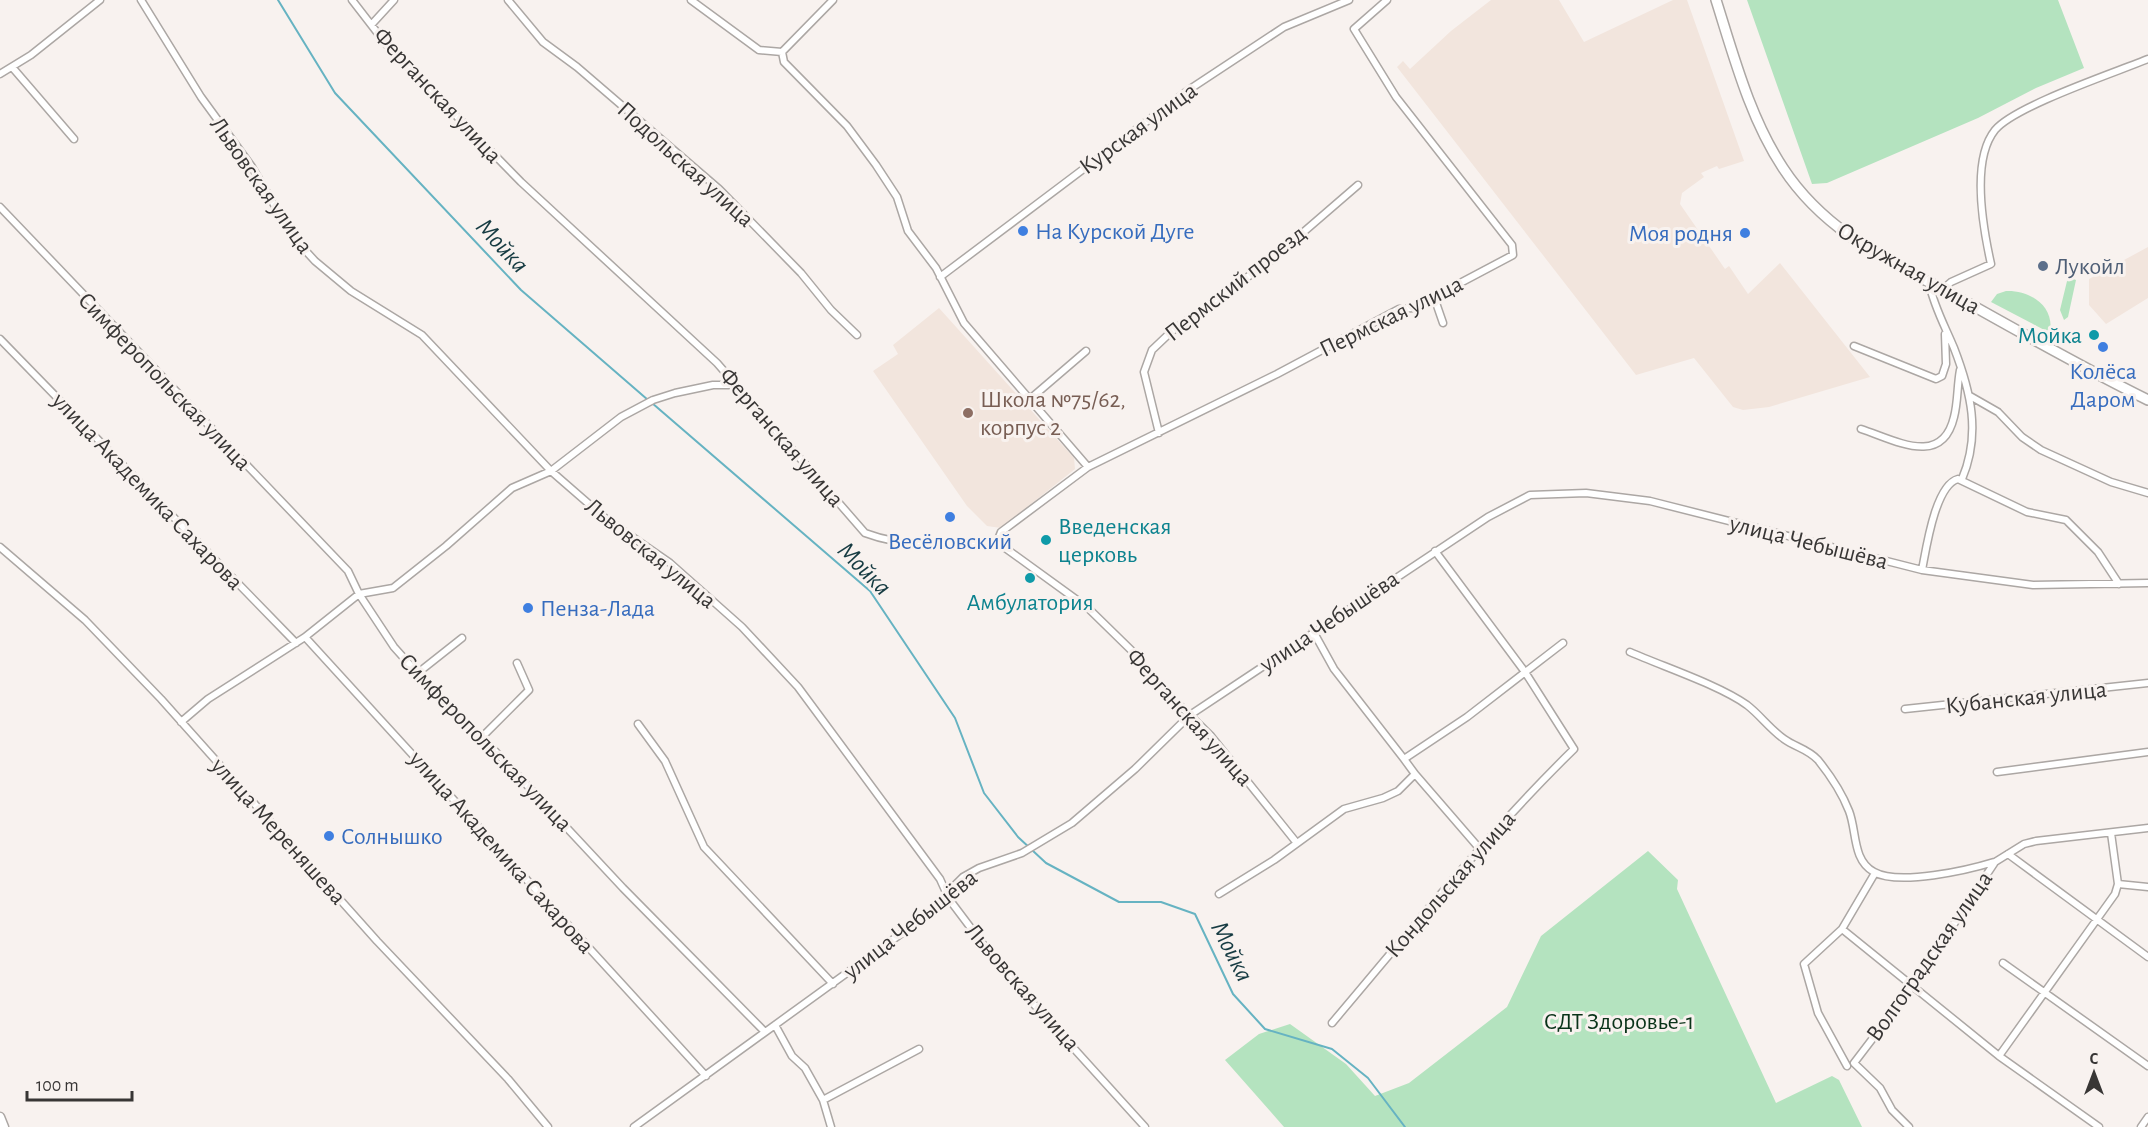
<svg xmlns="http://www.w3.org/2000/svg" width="2148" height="1127" viewBox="0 0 2148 1127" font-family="'Alegreya Sans',sans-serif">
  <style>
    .built { fill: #f2e5dd }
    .green { fill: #b4e3bf }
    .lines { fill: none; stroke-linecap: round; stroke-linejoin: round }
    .stream { stroke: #66b3c2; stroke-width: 2 }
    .street-casing { stroke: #aca7a4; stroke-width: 9 }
    .secondary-casing { stroke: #aca7a4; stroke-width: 11 }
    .primary-casing { stroke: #aca7a4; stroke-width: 12 }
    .street { stroke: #fff; stroke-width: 6 }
    .secondary { stroke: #fff; stroke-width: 8 }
    .primary { stroke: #fff; stroke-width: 9 }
    .shop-dot { fill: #3f7fe0; stroke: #f8f2ef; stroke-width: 2 }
    .service-dot { fill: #5c6f8a; stroke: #f8f2ef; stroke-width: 2 }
    .culture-dot { fill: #0f9aa8; stroke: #f8f2ef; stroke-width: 2 }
    .education-dot { fill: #8d6e63; stroke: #f8f2ef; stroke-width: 2 }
    .labels { text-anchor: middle; stroke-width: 6; stroke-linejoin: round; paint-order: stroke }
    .street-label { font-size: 24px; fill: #383635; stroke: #f8f2ef }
    .shop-label { font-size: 24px; fill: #366cbe; stroke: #f8f2ef; text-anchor: start }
    .service-label { font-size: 24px; fill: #4e5e75; stroke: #f8f2ef; text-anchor: start }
    .culture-label { font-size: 24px; fill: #0d838f; stroke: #f8f2ef; text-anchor: end }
    .education-label { font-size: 24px; fill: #785e54; stroke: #f8f2ef; text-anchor: start }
    .park-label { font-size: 24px; fill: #0a3319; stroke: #f8f2ef }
    .water-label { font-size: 26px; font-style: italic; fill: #163b42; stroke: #f8f2ef }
  </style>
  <rect width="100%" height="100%" fill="#f8f2ef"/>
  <!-- built -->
  <path class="built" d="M1491,0h68l25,42 89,-42h14l57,161 -25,8 -2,-3 -16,7 3,4 -22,16 -2,11 45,65 4,-3 19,28 32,-31 90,114 -101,30 -26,3 -10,-3 -39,-49 -58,17 -239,-308 6,-6 7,8 41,-38z
    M2148,247v51l-42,26 -17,-19v-26z
    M939,308l135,150 1,11 -74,59 -14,-2 -20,-20 -94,-135 25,-17 -5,-9z"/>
  <!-- green -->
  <path class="green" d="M1747,0h311l26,68 -48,20 -58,30 -151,65 -15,1z
    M2068,277l8,3 -8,37 -4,3 -4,-10z
    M2006,291c24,-1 49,15 44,42l-59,-31 6,-8z
    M1648,851l30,29 -1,9 99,214 56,-27 7,4 23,47h-578l-59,-67 34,-26 31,-10 56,40 29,32 34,-13 98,-76 34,-71z"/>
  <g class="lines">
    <!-- stream -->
    <path class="stream" d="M278,0l57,93 186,197 127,110
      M652,403l218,188 85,127 29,75 34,44 28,26 73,39h42l34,12 38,80 32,35 67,20 36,29 37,49"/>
    <defs>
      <path id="street" d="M141,0l60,97 51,70 41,70 22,24 36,30 71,44 129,136 54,47 65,45 72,64 56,60 142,192 9,20 52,69 144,159
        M352,0l34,44 135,138 196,181 148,170c42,16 89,12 132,9l91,66 44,43 27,34 52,51 85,106
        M508,0l35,42 34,25 142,122 82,84 30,37 26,25
        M691,0l68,50 23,2 51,-52
        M372,24l22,-24
        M782,52l2,10 63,64 29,39 21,32 11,34 28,37 28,55 124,144
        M12,67l62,72
        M0,74l31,-19 69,-55
        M0,207l348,364 11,23 35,53 68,76 20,14 141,151 141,143
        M940,277l247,-186 97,-64 65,-27
        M1929,283c5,24 16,43 25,65 17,44 27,86 8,131
        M1942,290l9,-8 40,-18c-8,-36 -20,-104 4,-134 20,-24 119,-57 153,-71
        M1434,297l9,26
        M0,339l296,304
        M1854,346l82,33 6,-3 4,-12 -1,-30
        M1970,396l28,16 24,25 19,13 70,32 37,11
        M1030,399l56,-48
        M1861,429c34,11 81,39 93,-12 4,-15 3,-31 6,-47
        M1159,433l-15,-61 8,-22 20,-19 98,-70 88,-76
        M997,542l4,-10 87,-65 189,-93 122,-65 14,-1 100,-53 -1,-10 -116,-148 -42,-68 33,-29
        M0,547l85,73 76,79 216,242 131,138 40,48
        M1922,570c4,-20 13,-85 36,-91l69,33 39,8 32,32 21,32
        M1313,631l21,38 70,90
        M305,637l401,439
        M1630,652c34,15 89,33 117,53 13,10 23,24 37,34 11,8 24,10 34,21 12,15 24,33 31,51 8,20 3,49 25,61 25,14 94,-2 120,-10
        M419,672l43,-34
        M1905,709l243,-26
        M181,722l27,-23 97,-62 54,-43 34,-6 53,-42 66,-58 39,-17 70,-54 32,-17 22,-7 38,-8h23
        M638,724l27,37 39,86 129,137
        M482,737l47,-47 -12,-27
        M1997,772l151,-20
        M1415,774l64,74
        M2008,854l140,103
        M2118,884l30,3
        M1219,894l55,-34 70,-51 39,-11 15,-7 17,-17 -11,-15 63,-42 96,-74
        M1842,929l157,127 100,71
        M2003,963l145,103
        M1332,1023c79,-93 155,-189 242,-274l-49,-77 -90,-121
        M775,1025l17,31 13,12 18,32 8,27
        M1999,1056l116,-162 3,-10 -7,-51
        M1847,1066l-29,-53 -14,-49 38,-35 33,-56
        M823,1100l96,-51
        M634,1127l315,-228 2,-10 12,-12 16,-9 43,-15 50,-30 63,-54 55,-54 298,-198 42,-22 56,-2 64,8 272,69 111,15 115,-2
        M1909,1127l-17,-17 -12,-22 -26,-25 58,-76 83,-125 29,-18 12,-3 112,-13
        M2141,1127l7,-10"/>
      <path id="secondary" d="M0,1117l4,10"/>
      <path id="primary" d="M1716,0c18,57 34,118 67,168 45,69 116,97 185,135 59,33 119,67 180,97"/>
    </defs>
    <!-- street casing -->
    <use href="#street" class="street-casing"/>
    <!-- secondary casing -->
    <use href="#secondary" class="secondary-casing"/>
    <!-- primary casing -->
    <use href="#primary" class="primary-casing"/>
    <!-- street -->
    <use href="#street" class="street"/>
    <!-- secondary -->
    <use href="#secondary" class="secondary"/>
    <!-- primary -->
    <use href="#primary" class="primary"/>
  </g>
  <!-- markers -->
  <g class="shop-dot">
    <circle cx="1023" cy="231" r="6"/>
    <circle cx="1745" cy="233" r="6"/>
    <circle cx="2103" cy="347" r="6"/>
    <circle cx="950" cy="517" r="6"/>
    <circle cx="528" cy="608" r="6"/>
    <circle cx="329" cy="836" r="6"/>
  </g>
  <circle class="service-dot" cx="2043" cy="266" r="6"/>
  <g class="culture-dot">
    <circle cx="2094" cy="335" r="6"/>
    <circle cx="1046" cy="540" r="6"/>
    <circle cx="1030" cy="578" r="6"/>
  </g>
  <circle class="education-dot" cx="968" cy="413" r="6"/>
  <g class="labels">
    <!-- street labels -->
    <g class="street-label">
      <text transform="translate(438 95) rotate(47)" y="8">Ферганская улица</text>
      <text transform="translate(1138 128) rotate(-36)" y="8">Курская улица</text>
      <text transform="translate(686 164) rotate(42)" y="8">Подольская улица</text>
      <text transform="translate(262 185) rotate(55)" y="8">Львовская улица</text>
      <text transform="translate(1909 268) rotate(30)" y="8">Окружная улица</text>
      <text transform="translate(1235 283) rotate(-38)" y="8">Пермский проезд</text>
      <text transform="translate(1391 316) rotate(-26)" y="8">Пермская улица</text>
      <text transform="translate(165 381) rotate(46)" y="8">Симферопольская улица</text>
      <text transform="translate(782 437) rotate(49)" y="8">Ферганская улица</text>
      <text transform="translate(148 491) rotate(46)" y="8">улица Академика Сахарова</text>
      <text transform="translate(1809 542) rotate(14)" y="8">улица Чебышёва</text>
      <text transform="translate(651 553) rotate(39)" y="8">Львовская улица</text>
      <text transform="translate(1329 621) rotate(-34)" y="8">улица Чебышёва</text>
      <text transform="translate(2026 697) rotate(-6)" y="8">Кубанская улица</text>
      <text transform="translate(1190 717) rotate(48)" y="8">Ферганская улица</text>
      <text transform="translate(486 742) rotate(46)" y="8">Симферопольская улица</text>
      <text transform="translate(279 831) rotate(48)" y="8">улица Мереняшева</text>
      <text transform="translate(502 852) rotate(48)" y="8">улица Академика Сахарова</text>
      <text transform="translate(1450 884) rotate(-49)" y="8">Кондольская улица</text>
      <text transform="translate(910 924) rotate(-38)" y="8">улица Чебышёва</text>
      <text transform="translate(1929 956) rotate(-55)" y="8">Волгоградская улица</text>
      <text transform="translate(1023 987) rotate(49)" y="8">Львовская улица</text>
    </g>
    <!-- shop labels -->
    <g class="shop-label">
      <text x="1035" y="239">На Курской Дуге</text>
      <text x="1733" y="241" text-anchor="end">Моя родня</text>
      <text x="2103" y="379" text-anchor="middle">Колёса<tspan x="2103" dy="28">Даром</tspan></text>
      <text x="950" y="549" text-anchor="middle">Весёловский</text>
      <text x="540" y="616">Пенза-Лада</text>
      <text x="341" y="844">Солнышко</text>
    </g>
    <!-- service labels -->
    <g class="service-label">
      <text x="2055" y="274">Лукойл</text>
    </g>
    <!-- culture labels -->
    <g class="culture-label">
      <text x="2082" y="343">Мойка</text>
      <text x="1058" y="534" text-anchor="start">Введенская<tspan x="1058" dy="28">церковь</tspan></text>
      <text x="1030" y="610" text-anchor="middle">Амбулатория</text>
    </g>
    <!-- education labels -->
    <g class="education-label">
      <text x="980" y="407">Школа №75/62,<tspan x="980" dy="28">корпус 2</tspan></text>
    </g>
    <!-- park labels -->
    <g class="park-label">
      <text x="1619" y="1029">СДТ Здоровье-1</text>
    </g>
    <!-- water labels -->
    <g class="water-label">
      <text transform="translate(503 245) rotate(47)" y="9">Мойка</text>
      <text transform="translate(865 568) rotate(45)" y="9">Мойка</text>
      <text transform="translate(1233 951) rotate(63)" y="9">Мойка</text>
    </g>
  </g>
  <!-- north arrow -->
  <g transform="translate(2094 1073)" stroke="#f8f2ef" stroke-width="4.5" paint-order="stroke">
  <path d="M0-4.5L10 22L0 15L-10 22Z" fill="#383635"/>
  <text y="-9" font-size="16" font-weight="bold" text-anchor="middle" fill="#383635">С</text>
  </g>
  <!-- scale -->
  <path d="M27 1091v9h105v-9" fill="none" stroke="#383635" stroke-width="3"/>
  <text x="36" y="1091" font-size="18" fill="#383635" stroke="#f8f2ef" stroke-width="4.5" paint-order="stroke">100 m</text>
</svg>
